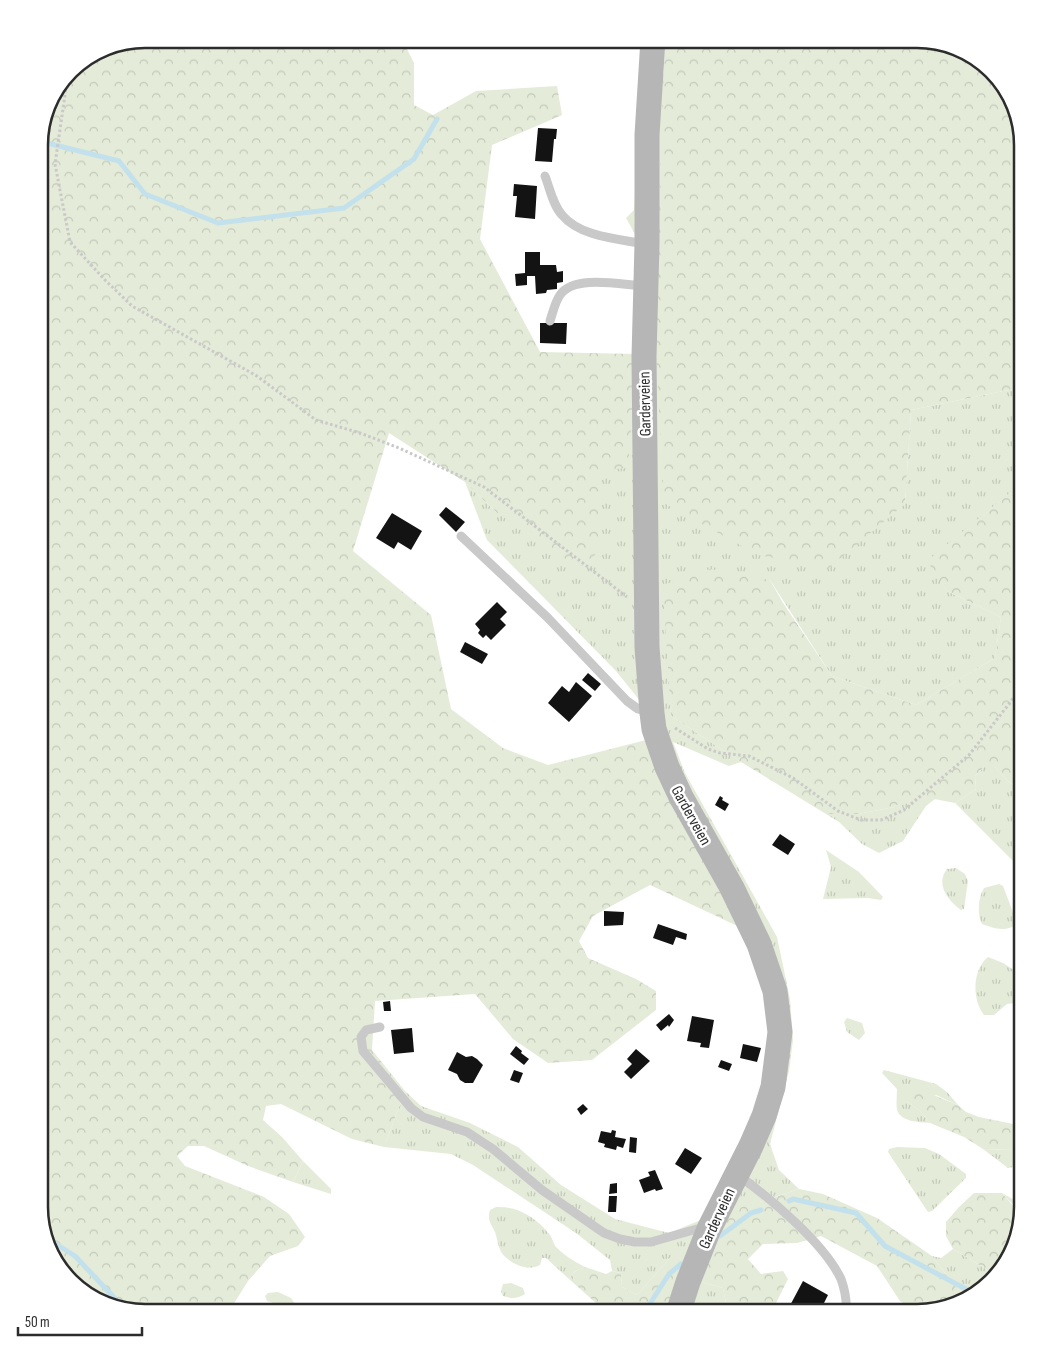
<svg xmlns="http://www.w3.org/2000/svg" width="1062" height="1352" viewBox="0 0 1062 1352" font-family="'Sofia Sans Condensed',sans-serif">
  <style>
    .grass { fill: url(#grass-tufts) }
    .forest { fill: url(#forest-crowns) }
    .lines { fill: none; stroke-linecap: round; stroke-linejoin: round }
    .stream { stroke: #c3e1ec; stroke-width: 5 }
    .building { fill: #131313 }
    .path { stroke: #c9c9c9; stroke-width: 3; stroke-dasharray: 2.5 2.5; stroke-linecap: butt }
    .lane { stroke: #c9c9c9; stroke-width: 9 }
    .secondary { stroke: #b6b6b6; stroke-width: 25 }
    .labels { text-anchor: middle; stroke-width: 5; stroke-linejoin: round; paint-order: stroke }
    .street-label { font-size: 16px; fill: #2c2c2c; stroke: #fff }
    .rim { fill: none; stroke: #2c2c2c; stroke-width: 2.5 }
  </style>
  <defs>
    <pattern id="grass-tufts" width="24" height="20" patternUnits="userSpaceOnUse" patternTransform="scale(1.25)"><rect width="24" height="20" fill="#e4ebd8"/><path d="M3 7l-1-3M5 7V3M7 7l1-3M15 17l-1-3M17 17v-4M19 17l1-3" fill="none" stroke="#c4caba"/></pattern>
    <pattern id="forest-crowns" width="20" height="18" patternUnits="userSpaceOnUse" patternTransform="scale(1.25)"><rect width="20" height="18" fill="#e4ebd8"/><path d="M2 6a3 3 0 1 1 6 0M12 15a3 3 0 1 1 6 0" fill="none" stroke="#c4caba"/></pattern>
  </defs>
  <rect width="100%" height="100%" fill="#fff"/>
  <!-- grass -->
  <path class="grass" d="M644,39l261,465 6,-94 112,-23v95l-95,79 19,30 54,26 -6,41 -79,47 -84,-29 -62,-96 -100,114 1,22 70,46 -12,4 -56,-24 12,31 92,164 13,62 3,41 -4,31 -19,73 9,26 20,19 -39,13 -58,80 21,6 5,25h-63l16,-40 -11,-15 -33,37 -15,-8 -1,-14 -9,-2 -2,-11 -34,-27 -103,-68 -22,-11 -67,-7 21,-56 16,15 49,17 48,24 43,38 54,34 54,14 32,-13 62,-121 7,-77 -6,-41 -123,-279 -25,-31 -129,-131 -22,-58 31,30 106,37v-79l35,-116 -2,-120 -9,-16 8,-8z
    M984,767h11l15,16 13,6v82l-68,-68 21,-14 -1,-13z
    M914,794l21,5 -9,7 -23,35 -24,12 -17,-9 -23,-22 -13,-8h32l36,-7z
    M826,850l33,22 24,25 -2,3 -13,-2 -45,1 8,-32z
    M956,868l9,6 3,7 -4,28 -3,1c-13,-9 -26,-26 -14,-41z
    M999,884l4,2 11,29v11c-11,6 -21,2 -32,-2 -5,-10 -4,-26 2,-36z
    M988,957l15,6 20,13v26l-16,2 -13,11h-10c-12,-15 -12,-45 4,-58z
    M847,1018l15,5 3,10 -6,7 -12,-8 -3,-10z
    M884,1070l52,14 11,8 11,13 -22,-10 -29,6 13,10 10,12c-11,-1 -29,-1 -33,-13 -1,-6 0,-15 0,-21l-15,-16z
    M1023,1141v24l-15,3 -25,-19 30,1z
    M897,1147l28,1 14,6 27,20v4l-34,33 -4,1 -40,-60 1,-3z
    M303,1161l28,28v5l-38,-12z
    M1002,1193l21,12 -2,10v-2z
    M496,1207c21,-1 40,10 53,27 4,4 4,10 7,13 9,9 19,15 29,20l-11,5 -5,7 -23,-21h-4l-2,7c-13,7 -30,-1 -39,-13 -3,-6 -4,-14 -6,-20 -4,-9 -8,-11 -5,-22z
    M953,1249l33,20 8,7 -18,20 -8,2 -13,-12 -23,-30 9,2z
    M511,1283l12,5 2,6c-8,5 -13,5 -22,2l-2,-5 2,-7z
    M278,1292l13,6 4,6 -6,4 -22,-7 -2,-5 3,-3z
    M321,1304l13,8 1,1h-21v-5l3,-3z"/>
  <!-- forest -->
  <path class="forest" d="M144,39h219l1,4c14,-4 25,-5 39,-2l11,22v42l19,10 43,-24 81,-5 5,29 -70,30 -12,94 60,113 97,2 -9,114 -26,2v79l-20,17 -23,-10 -63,-44 -31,-30 -76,-49 -36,118 78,64 20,94 52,39 45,17 98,-25 100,190 -96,-45 -57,31 -14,25 9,17 48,21 20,12v19l-64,50 -44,3 -35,-24 -38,-45 -100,7 -3,49 33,41 -21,56 -32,-8 -71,-35 -15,2 -3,14 19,17 21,24 -10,21 -45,-16 -44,-20h-16l-11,10 8,10 79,31 25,17 16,23 -7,9 -28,10 -22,25 -20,32h-84l-52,-14 -36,-33 -17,-58v-1071l11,-39 24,-33 30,-18z
    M665,39h259l47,14 35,33 17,58v243l-112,23 -6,94 -76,64 -71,-13 -94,-52 -8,-150v-72z
    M1023,482v307l-13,-6 -15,-16h-11l-9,9 1,13 -21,14 -41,-8 -20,12 -36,7h-32l-85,-52 -70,-46 -8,-131 47,-16 60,11 13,23 49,73 84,29 79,-47 6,-41 -54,-26 -20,-30z
    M914,1087l44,18 8,7 13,5 44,9v15l-10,9 -30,-1 -19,-12 -34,-14 -10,-12 -13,-10 -1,-9z
    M799,1189l24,5 54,24 55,38 23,30 13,12 -49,15 -19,-12 -23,-35 -56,-30 -24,7 -34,1 -15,15 13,15 22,-3 5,8 -17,34h-43l-5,-25 -21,-6 5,-29 27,-55 26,4z
    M974,1193h28l19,22 -12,45 -15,16 -8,-7 -33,-20 -7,-13v-14l13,-15z
    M670,1258l9,3 3,12 -17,40h-40l-2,-5 -17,4 -37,-33 5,-7 11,-5 21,7 6,-3 9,2 1,14 15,8z"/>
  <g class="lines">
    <!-- stream -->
    <path class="stream" d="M39,141l80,20 26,33 73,29 126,-15 70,-49 23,-40
      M789,1201l4,-2 63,14 29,33 92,49
      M720,1236l31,-23 10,-3
      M48,1239l27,17 49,52
      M644,1313l25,-39 12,-10"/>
  </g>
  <!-- building -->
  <path class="building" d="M538,128l19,1 -1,10h-2l-2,23 -17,-1z
    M514,184l23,2 -2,33 -20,-2 2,-21h-4z
    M525,252h15v13h16l1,7 6,-1v11l-6,1v6l-10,1 -1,3 -10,1 -1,-18h-8v9l-11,1 -1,-12 10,-1z
    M540,323h27l-1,21 -26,-1z
    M446,507l19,15 -9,10 -17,-17z
    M392,513l30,18 -11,19 -13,-8 -4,7 -18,-11z
    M497,602l10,10 -7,7 6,6 -15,15 -5,-5 -3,3 -5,-5 2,-3 -5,-6z
    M465,642l23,12 -6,10 -22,-12z
    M588,673l13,11 -6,7 -13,-11z
    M576,682l16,14 -23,26 -21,-19 14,-17 7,6z
    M720,796l3,2 -1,2 7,4 -4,7 -10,-6z
    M780,834l15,10 -7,11 -16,-10z
    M604,911l20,1 -1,13 -19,1z
    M658,924l29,10 -1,6 -10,-3 -3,8 -20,-7z
    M390,1001l1,10h-7l-1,-9z
    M669,1014l5,6 -5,7 -1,-2 -7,6 -5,-6z
    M692,1016l22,4 -5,28 -9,-1 1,-4 -14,-2z
    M412,1028l2,24 -20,2 -3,-24z
    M743,1044l18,4 -4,14 -17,-4z
    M516,1046l6,5 -1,2 8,6 -5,6 -14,-11z
    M636,1049l14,12 -19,18 -7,-7 8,-8 -5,-5z
    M457,1052l9,5 6,-1 5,3 6,6 -10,18h-8l-5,-3 -3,-6 -9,-4z
    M721,1060l11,4 -3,7 -11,-4z
    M514,1070l9,3 -4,10 -9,-3z
    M583,1104l5,5 -7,6 -4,-6z
    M612,1130l4,1 -1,6 11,2 -3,9 -6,-2 -1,4 -12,-3 1,-3 -7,-2 3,-11 10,2z
    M630,1137l7,1 -1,15 -7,-1z
    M685,1148l17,10 -11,16 -16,-10z
    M655,1170l8,19 -7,2 -1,-2 -11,4 -5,-13 11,-4 -2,-4z
    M617,1183v10l-8,1 1,-10z
    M609,1196h8l-1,16h-8z
    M803,1281l25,14 -9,18h-33z"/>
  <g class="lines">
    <!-- path -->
    <path class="path" d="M62,81l4,7 -11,76 15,78 35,38 27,26 125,70 59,44 44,13 39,15 85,39 143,110
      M675,728l33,21 12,4 29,3 44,22 45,33 23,9h20l23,-10 65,-55 40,-51 14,-21"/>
    <!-- lane -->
    <path class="lane" d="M545,176c5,13 8,29 17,39 18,22 57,24 83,29
      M550,321c3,-9 5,-19 10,-26 14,-21 62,-10 84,-9
      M461,536l87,82 79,83 11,8 11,3
      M380,1027l-14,3 -5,7 2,14 48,57 12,9 44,15 26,17 49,41 62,43 16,6 15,3h16l46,-13h9
      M738,1175c33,24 86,68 103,104 4,11 6,23 5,34"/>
    <!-- secondary -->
    <path class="secondary" d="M653,39l-6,96v109l-3,113 3,290 5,66 2,16 13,38 14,30 51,91 27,56 16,47 5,41 -7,55 -9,29 -13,30 -42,83 -21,53 -10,31"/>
  </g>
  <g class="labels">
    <!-- street labels -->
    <g class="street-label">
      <text transform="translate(644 404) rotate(-91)" y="6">Garderveien</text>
      <text transform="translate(692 815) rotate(61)" y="6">Garderveien</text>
      <text transform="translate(716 1218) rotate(-65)" y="6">Garderveien</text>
    </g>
  </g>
  <!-- crop -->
  <path d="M0 0H1062V1352H0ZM145 48H917A97 97 0 0 1 1014 145V1207A97 97 0 0 1 917 1304H145A97 97 0 0 1 48 1207V145A97 97 0 0 1 145 48Z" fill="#fff" fill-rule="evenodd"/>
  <path class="rim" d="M145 48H917A97 97 0 0 1 1014 145V1207A97 97 0 0 1 917 1304H145A97 97 0 0 1 48 1207V145A97 97 0 0 1 145 48Z"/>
  <!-- scale -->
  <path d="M18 1327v8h124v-8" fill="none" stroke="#2c2c2c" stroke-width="2.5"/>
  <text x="25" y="1327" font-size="15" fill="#2c2c2c" stroke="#ffffff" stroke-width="4" paint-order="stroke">50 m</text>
</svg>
